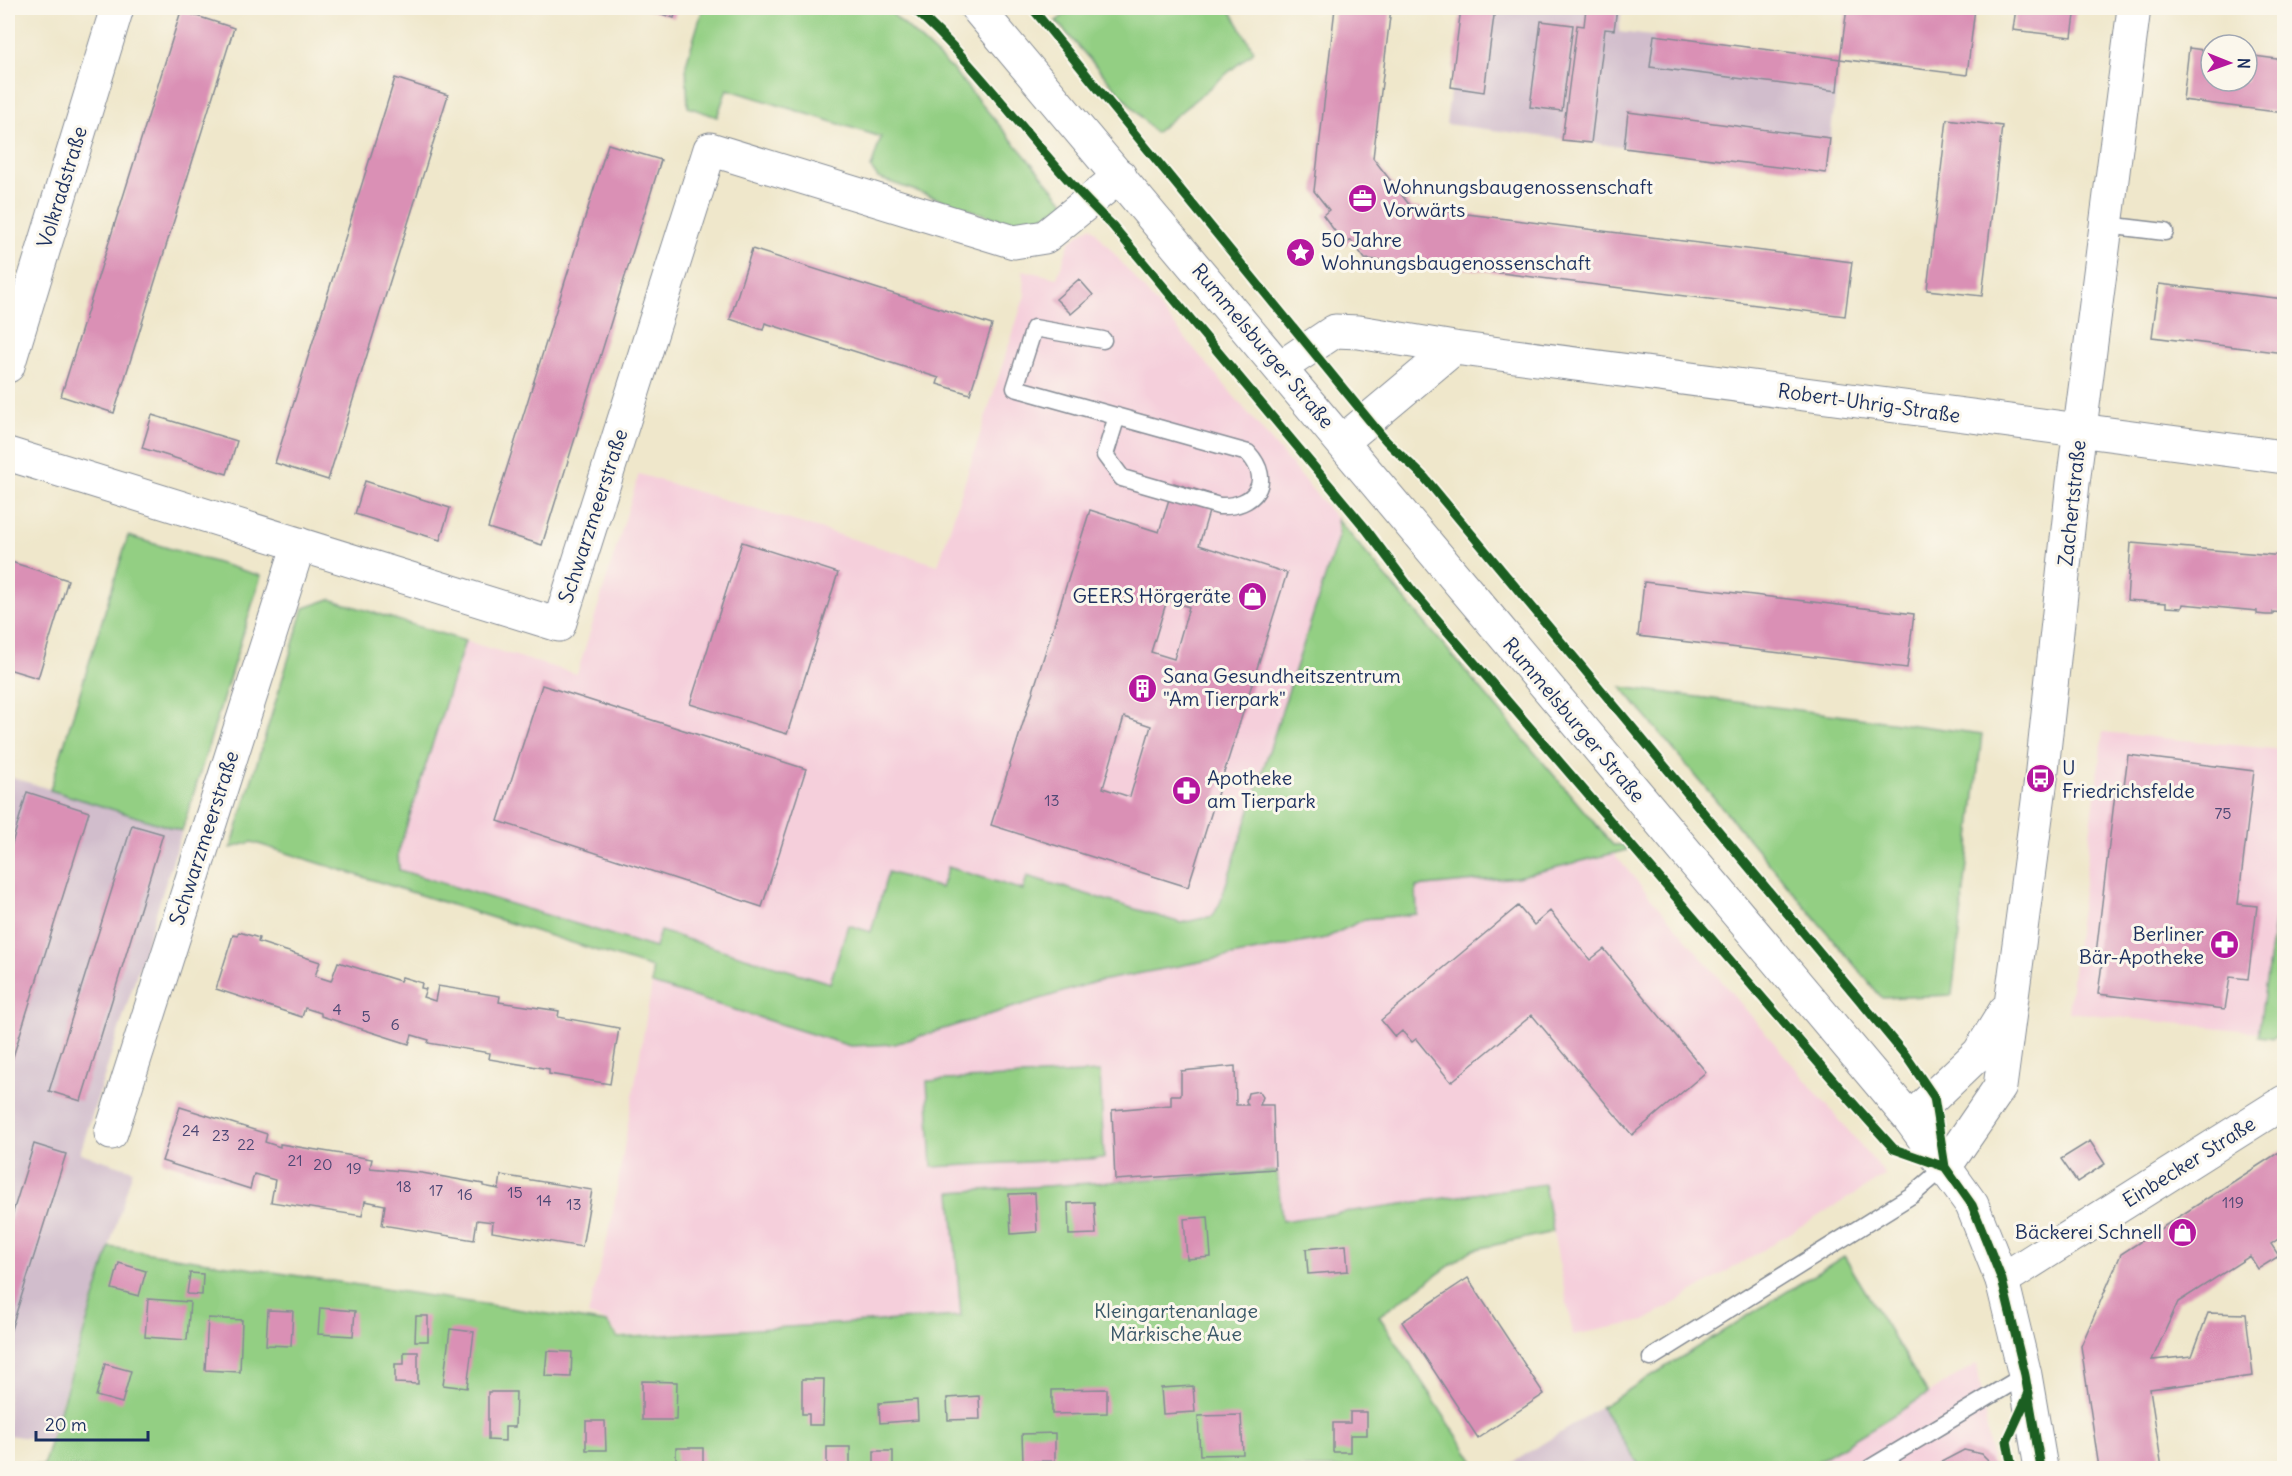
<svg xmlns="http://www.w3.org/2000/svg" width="2292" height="1476" viewBox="0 0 2292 1476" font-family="Delius,sans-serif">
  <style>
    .built { fill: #f5cfdb }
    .industrial { fill: #d1bdcc }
    .green { fill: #93cf83; stroke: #577f70; stroke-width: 1.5 }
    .building { fill: #da90b5; fill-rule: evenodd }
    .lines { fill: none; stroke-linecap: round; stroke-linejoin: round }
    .service-casing { stroke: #858b94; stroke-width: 19 }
    .minor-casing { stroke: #858b94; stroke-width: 35 }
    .tertiary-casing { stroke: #858b94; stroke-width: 35 }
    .service { stroke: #fff; stroke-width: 16 }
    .minor { stroke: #fff; stroke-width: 33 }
    .tertiary { stroke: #fff; stroke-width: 33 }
    .cycleway-casing { stroke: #fbf7ec; stroke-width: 13 }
    .cycleway { stroke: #1b5e20; stroke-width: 9 }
    .labels { text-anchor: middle; stroke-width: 6; stroke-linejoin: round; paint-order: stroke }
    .number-label { font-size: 16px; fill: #4b4774 }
    .street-label { font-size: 20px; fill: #1b2f5e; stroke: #fbf7ec }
    .poi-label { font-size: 20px; fill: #1b2f5e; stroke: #fbf7ec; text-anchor: start }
    .park-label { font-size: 20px; fill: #395767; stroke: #fbf7ec }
  </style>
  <rect width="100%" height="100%" fill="#fbf7ec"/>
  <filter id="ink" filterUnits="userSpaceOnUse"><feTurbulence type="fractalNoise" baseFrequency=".0167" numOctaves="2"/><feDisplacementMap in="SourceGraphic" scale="12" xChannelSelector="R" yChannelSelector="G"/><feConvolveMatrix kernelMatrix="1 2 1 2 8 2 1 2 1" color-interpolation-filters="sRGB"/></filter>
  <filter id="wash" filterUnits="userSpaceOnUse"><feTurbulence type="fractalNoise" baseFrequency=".008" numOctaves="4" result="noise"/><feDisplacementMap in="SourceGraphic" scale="24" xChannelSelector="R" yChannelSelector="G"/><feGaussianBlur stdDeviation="1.35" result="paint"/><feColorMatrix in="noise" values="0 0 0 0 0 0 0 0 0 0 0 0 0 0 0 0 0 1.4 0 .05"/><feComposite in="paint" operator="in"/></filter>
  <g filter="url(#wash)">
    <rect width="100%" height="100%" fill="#efe7cb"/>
    <!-- built -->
    <path class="built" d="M1091,226l246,293 2,15 -119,369 -7,13 -32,7 -153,-47 -5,14 -74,-23 -8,21 -52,-16 -18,60 -23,-7 -18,58 -170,-51 -5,16 -256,-78 -1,-17 67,-212 112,33 62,-200 299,91 87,-270 -3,-25 35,8 13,-37z
      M2103,732l181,18v105l-25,177 -191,-20z
      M1614,854l272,321 -241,146 -72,14 -29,-151 -262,37 -6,-50 -315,145 -342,20 -11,-14 -20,-7 23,-92 41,-239 198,62 160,-37 85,-27 231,-44 39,-19 52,-5 -1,-27 101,-10z
      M1977,1363l15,100 4,5h-189z"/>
    <!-- industrial -->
    <path class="industrial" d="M1461,8h161l-3,24 221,27 -14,114 -380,-49z
      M8,776l174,55 -102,322 53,17 -84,271 -41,-6z
      M1601,1407l40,61h-137z"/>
    <!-- green -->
    <path class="green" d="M703,8h183l66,61 114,135 -25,14 -34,4 -129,-44 -7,-10 10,-31 -154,-48 -10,28 -29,-10 -2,-43z
      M1074,8h155l25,43 -99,82 -99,-112z
      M1337,519l276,326h11l3,5 -110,27 -101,10 1,27 -52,5 -39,19 -231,44 -200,62 -45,2 -198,-62v-16l-400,-126 -21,6 73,-240 26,-9 135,42 -67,212 1,17 256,78 5,-17 170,52 18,-58 23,7 17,-60 53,16 7,-21 75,23 4,-14 154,47 32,-7 7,-13 119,-369z
      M128,536l133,40 -79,255 -132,-41z
      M1621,687l361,47 -30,261 -70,3z
      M2284,855v176l-11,7 -15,-2z
      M1100,1072l4,86 -172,9 -5,-86z
      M1277,1171l5,50 262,-37 9,48 -81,18 -93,66 99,152h-1470v-7l35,5 67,-219 497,76 11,15 343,-22 -10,-124z
      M1844,1256l84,138 -121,74h-166l-40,-61z"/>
    <g id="blocks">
      <!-- building -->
      <path class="building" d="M643,8h34l-3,10z
        M1335,8h56l-18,150 38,49 441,55 -7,54 -424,-53 -56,-4 -14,-19 -6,5 -22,-30 6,-5 -15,-19z
        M1461,8h34l-11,84 -33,-5z
        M1586,8h31l-3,22 -9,-1 -14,114 -29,-3 15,-115 7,1z
        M1847,8h128l-8,67 -127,-16z
        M2016,8h60l-4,29 -59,-7z
        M181,11l53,17 -120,385 -53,-17z
        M1541,21l32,4 -11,86 -32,-4z
        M1654,35l186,24 -3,32 -187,-24z
        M2189,48l22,3v30h36v-26l37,5v53l-101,-13z
        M395,78l53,17 -120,385 -53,-17z
        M1628,112l202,26 -4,35 -202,-25z
        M1947,119l55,7 -20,170 -55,-6z
        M608,144l53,16 -119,385 -54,-17z
        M752,249l240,76 -22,69 -33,-10 2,-6 -174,-55 -2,7 -33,-11z
        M1079,279l14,16 -22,19 -15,-15z
        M2159,284l125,15v54l-132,-16z
        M152,415l85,26 -10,33 -85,-26z
        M365,481l85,27 -10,32 -85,-26z
        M1174,483l40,12 -15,50 88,28 -99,314 -197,-62 99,-315 69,22zM1167,600l22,7 -15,52 -23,-7zM1124,717l27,9 -21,71 -27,-9z
        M742,542l96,31 -51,161 -97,-30z
        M2131,543l153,13v57l-11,-1v3h-7l-9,-1v-3l-74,-7 -1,4 -16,-1v-4l-39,-3z
        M8,561l60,19 -30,98 -30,-9z
        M1644,582l270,32 -7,54 -269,-32z
        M542,685l264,84 -44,138 -264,-86z
        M2128,755l126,16 -16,133 19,2 -9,73 -18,-2 -5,32 -127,-15 4,-31 -7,-1 21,-177 8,1z
        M27,792l62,20 -81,261v-216z
        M132,825l31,9 -82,267 -32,-10z
        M1518,906l16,19 16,-14 40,49 14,-11 102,123 -74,63 -100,-120 -81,67 -35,-43 -4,3 -10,-11 -7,6 -14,-17z
        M239,932l20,6 -1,4 62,20 -5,14 16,5 7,-19 62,19 2,-4 20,6 -1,5 5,1 -3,8 12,4 3,-15 62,10 -1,6 60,9 -1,6 61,11 -9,56 -61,-10v-5l-60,-10 1,-6 -62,-10 1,-3 -17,-5 -3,9 -88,-28v-3l-16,-5 -3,9 -86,-28 17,-54 4,1z
        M1235,1066l1,39h12l-2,-4 2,-8 11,-2 4,6 -3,8h13l2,64 -160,11 -3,-70 59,-5v-10h10v-24z
        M180,1107l87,27 -2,8 15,5v-3l92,15 -2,9 52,5 61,11v2l16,3 2,-14 91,15 -10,57 -90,-15 1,-10 -16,-2 -3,20 -92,-15 3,-20 -20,-4 -3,15 -91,-14 4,-22 -21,-6 -4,15 -88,-28z
        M2090,1141l15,23 -28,18 -16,-23z
        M34,1144l32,10 -58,185v-111z
        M2284,1149v86l-13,9 8,12 -21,13 -8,-13 -72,46 -26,58 40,-4 16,-43 38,1 7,62 -103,13 12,79h-63l-18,-122 40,-92z
        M1035,1193l2,39 -26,2 -2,-40z
        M1094,1202l2,32 -27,1 -1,-32z
        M1208,1217l3,40 -24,2 -3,-40z
        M1346,1245l2,26 -40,3 -2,-25z
        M119,1263l27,8 -7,25 -27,-7z
        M190,1273l13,1 -1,21 -15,-1z
        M1468,1278l76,116 -66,44 -76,-116z
        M148,1299l42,3 -3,38 -42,-3z
        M320,1308l35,3 -2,25 -35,-2z
        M268,1310l25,1 -2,35 -25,-1z
        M416,1316h12v25h-13z
        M208,1318l34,2 -2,52 -35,-2z
        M450,1329l24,3 -7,56 -24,-3z
        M547,1351l25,1 -1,25 -26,-1z
        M404,1352h14v32l-23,-1v-19h9z
        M105,1364l26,7 -9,32 -26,-7z
        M802,1379h22l-1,46h-14v-11h-7z
        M642,1381l35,1 -1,38h-34z
        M1193,1386l2,26 -32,2 -2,-26z
        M1107,1389v24l-55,1v-24z
        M488,1392h28l-1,35h-10v14l-17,-1z
        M979,1396l1,23 -32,1 -1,-22z
        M917,1400l1,20 -38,3 -1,-20z
        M1350,1412h17v23h-17v17h-17v-29h17z
        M1241,1415l2,39 -43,1 -2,-39z
        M586,1421h19l1,29h-20z
        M1055,1433v28h-32l-1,-27z
        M827,1447h23v21h-23z
        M676,1448h27v20h-27z
        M1964,1450l18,4 14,14h-66z
        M874,1451h19v17h-19z"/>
    </g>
  </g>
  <g filter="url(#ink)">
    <use href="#blocks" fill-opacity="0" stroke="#858b94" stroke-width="1.5"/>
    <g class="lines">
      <defs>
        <path id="service" d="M2106,225l59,7
          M1103,340l-69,-12 -19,60 233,65c26,28 7,55 -29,53l-97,-28 -17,-23 12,-39
          M1651,1358l261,-163 33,-28
          M1870,1468l155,-93"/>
        <path id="minor" d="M8,366l109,-358
          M8,454l551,171 151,-476 304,93 31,-5 75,-61
          M1910,1119l69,-66 26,-42
          M111,1133l188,-589
          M1945,1167l55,-80 41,-308 32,-296 61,-475
          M2002,1280l282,-178"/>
        <path id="tertiary" d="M977,8l933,1111 62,86 30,75 23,95 16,93
          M1281,367l54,-36 24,1 95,16 830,109
          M1343,441l111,-93"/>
      </defs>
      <!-- service casing -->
      <use href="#service" class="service-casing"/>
      <!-- minor casing -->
      <use href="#minor" class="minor-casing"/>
      <!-- tertiary casing -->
      <use href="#tertiary" class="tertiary-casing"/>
      <!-- service -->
      <use href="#service" class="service"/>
      <!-- minor -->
      <use href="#minor" class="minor"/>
      <!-- tertiary -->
      <use href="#tertiary" class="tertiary"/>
      <defs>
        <path id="cycleway" d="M913,8c74,65 127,150 199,217l254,304 45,60 441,513 42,47 51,18
          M1032,8l350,428c13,16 28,26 42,41l482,579 28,41 11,70 27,38 30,75 23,95 16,93
          M2012,1468l-5,-27 22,-48"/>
      </defs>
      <!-- cycleway casing -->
      <use href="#cycleway" class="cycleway-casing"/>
      <!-- cycleway -->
      <use href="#cycleway" class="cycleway"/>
    </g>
  </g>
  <!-- icons -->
  <defs>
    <symbol id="office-disc" viewBox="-11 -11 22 22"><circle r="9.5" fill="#b5179e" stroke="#fbf7ec"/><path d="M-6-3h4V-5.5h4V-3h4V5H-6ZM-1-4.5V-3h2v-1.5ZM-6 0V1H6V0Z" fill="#fff"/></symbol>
    <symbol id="sight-disc" viewBox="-11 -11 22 22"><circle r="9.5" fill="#b5179e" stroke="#fbf7ec"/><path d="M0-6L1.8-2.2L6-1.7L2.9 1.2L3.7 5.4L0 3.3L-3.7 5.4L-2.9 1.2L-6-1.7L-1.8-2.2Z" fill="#fff"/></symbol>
    <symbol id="shop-disc" viewBox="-11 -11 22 22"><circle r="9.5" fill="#b5179e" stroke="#fbf7ec"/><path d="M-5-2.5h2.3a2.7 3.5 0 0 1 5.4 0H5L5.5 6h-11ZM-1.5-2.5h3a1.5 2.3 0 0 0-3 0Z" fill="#fff"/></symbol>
    <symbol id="building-disc" viewBox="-11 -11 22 22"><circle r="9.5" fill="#b5179e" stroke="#fbf7ec"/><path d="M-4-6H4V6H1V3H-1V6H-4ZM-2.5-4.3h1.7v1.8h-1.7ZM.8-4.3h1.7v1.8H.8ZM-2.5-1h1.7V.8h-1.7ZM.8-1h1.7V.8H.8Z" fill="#fff"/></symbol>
    <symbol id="bus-disc" viewBox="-11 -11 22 22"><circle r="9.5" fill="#b5179e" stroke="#fbf7ec"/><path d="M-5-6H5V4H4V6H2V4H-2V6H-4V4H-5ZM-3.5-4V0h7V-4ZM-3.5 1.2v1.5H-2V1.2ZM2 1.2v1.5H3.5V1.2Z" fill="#fff"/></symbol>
    <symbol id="pharmacy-disc" viewBox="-11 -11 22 22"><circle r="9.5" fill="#b5179e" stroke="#fbf7ec"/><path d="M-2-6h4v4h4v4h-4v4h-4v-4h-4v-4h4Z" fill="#fff"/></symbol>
  </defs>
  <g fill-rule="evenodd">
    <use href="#office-disc" x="1346" y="182" width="33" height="33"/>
    <use href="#sight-disc" x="1284" y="236" width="33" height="33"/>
    <use href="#shop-disc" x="1236" y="580" width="33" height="33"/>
    <use href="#building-disc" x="1126" y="672" width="33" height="33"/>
    <use href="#bus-disc" x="2024" y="762" width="33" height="33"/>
    <use href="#pharmacy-disc" x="1170" y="774" width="33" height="33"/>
    <use href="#pharmacy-disc" x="2208" y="928" width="33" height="33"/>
    <use href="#shop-disc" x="2166" y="1216" width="33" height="33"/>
  </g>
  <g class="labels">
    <!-- number labels -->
    <g class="number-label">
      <text x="1052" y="806">13</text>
      <text x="2223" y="819">75</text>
      <text x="337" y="1015">4</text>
      <text x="366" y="1022">5</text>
      <text x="395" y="1030">6</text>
      <text x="191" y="1136">24</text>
      <text x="221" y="1141">23</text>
      <text x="246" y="1150">22</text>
      <text x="295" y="1166">21</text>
      <text x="323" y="1170">20</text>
      <text x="354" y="1174">19</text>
      <text x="404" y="1192">18</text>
      <text x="436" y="1196">17</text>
      <text x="515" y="1198">15</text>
      <text x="465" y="1200">16</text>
      <text x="544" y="1206">14</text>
      <text x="2233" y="1208">119</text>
      <text x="574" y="1210">13</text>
    </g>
    <!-- street labels -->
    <g class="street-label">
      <text transform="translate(62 187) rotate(-73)" y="7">Volkradstraße</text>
      <text transform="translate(1263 346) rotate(50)" y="7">Rummelsburger Straße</text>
      <text transform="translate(1869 403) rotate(8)" y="7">Robert-Uhrig-Straße</text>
      <text transform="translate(2072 503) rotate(-84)" y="7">Zachertstraße</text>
      <text transform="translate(593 516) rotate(-72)" y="7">Schwarzmeerstraße</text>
      <text transform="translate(1574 720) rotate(50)" y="7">Rummelsburger Straße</text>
      <text transform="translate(204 838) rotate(-72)" y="7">Schwarzmeerstraße</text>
      <text transform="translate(2189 1162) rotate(-32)" y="7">Einbecker Straße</text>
    </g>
    <!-- poi labels -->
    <g class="poi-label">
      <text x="1383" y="194">Wohnungsbaugenossenschaft<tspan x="1383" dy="23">Vorwärts</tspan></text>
      <text x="1321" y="247">50 Jahre<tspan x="1321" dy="23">Wohnungsbaugenossenschaft</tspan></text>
      <text x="1231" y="603" text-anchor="end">GEERS Hörgeräte</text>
      <text x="1163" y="683">Sana Gesundheitszentrum<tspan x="1163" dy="23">"Am Tierpark"</tspan></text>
      <text x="2062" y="775">U<tspan x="2062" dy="23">Friedrichsfelde</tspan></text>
      <text x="1207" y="785">Apotheke<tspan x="1207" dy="23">am Tierpark</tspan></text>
      <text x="2204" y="941" text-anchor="end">Berliner<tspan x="2204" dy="23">Bär-Apotheke</tspan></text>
      <text x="2162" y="1239" text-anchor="end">Bäckerei Schnell</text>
    </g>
    <!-- park labels -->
    <g class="park-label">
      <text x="1176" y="1318">Kleingartenanlage<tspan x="1176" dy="23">Märkische Aue</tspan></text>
    </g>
  </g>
  <!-- margin -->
  <rect width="2292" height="1476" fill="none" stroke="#fbf7ec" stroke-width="30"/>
  <!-- north arrow -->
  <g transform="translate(2229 63) rotate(91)"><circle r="28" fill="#fbf7ec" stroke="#a1a7b3" stroke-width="1.5"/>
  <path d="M0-4.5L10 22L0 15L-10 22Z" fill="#b5179e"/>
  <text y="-9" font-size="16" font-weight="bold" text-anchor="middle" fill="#1b2f5e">N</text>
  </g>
  <!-- scale -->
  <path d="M36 1431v9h112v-9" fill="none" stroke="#1b2f5e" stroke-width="3"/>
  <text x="45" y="1431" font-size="18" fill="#1b2f5e" stroke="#fbf7ec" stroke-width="4.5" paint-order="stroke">20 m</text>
</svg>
